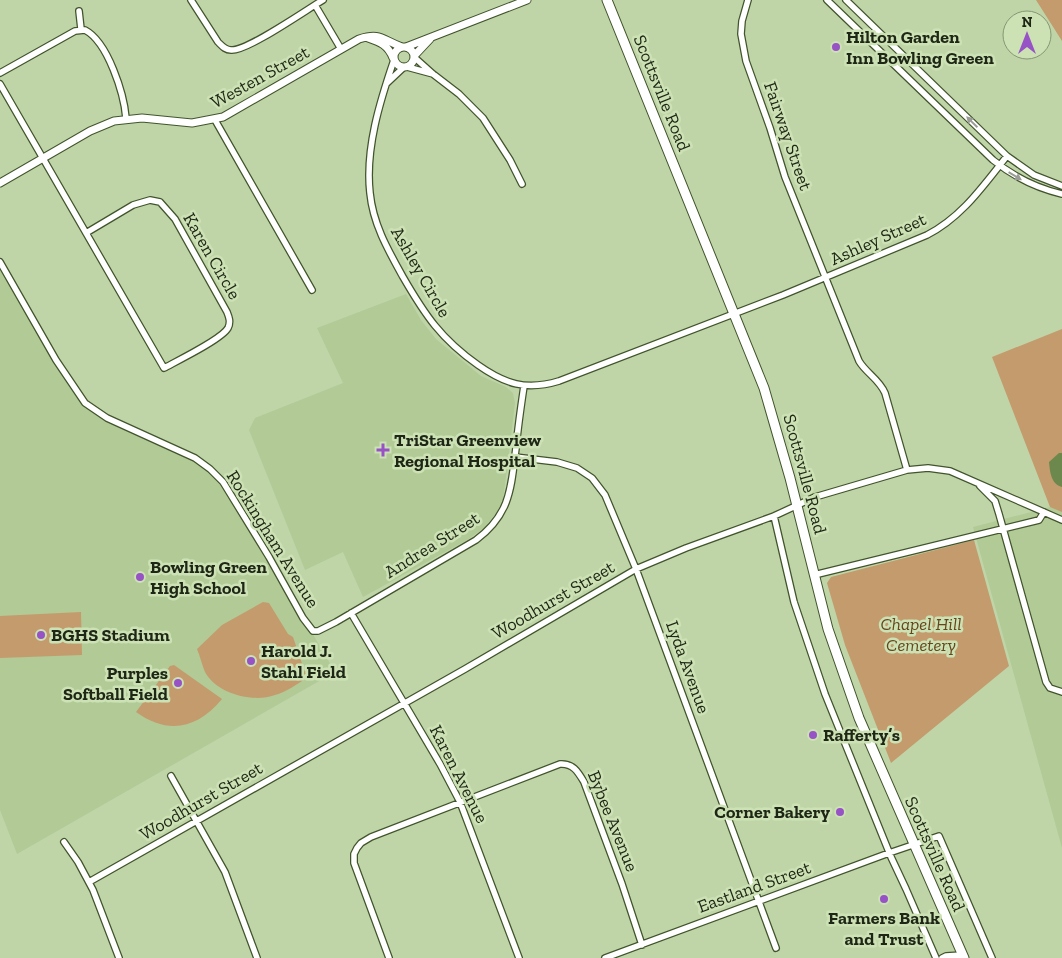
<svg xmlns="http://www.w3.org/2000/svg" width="1062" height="958" viewBox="0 0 1062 958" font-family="'Zilla Slab',serif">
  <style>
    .built { fill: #b1ca96 }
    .green { fill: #c49b6d }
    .water { fill: #6c884c }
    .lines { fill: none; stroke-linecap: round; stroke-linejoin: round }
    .minor-casing { stroke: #41542b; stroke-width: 8 }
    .tertiary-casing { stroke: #41542b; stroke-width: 9 }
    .primary-casing { stroke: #41542b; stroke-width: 11 }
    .minor { stroke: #fff; stroke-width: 5.5 }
    .tertiary { stroke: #fff; stroke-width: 7 }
    .primary { stroke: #fff; stroke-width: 9 }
    .oneway { fill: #9a9d96 }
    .poi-dot { fill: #9752c6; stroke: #cce2b4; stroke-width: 2 }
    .labels { text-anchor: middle; stroke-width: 5; stroke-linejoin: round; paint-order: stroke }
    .poi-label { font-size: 18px; font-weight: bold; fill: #1e2615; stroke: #cce2b4; text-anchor: start }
    .street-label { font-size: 18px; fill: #1e2615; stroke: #cce2b4 }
    .park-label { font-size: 18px; font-style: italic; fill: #67451c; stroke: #cce2b4 }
  </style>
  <rect width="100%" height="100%" fill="#bfd5a8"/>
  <!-- built -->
  <path class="built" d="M0,267l76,124 16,17 87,42 31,19 19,21 106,182 -318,182 -17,-44z
    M406,294l15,26 15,19 45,37 25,11 7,6 2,10 -8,67 -4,29 -6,13 -13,16 -17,12 -104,57 -20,-45 -38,18 -56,-140 6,-12 88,-35 -26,-55z
    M1062,504v344l-89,-321z"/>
  <!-- green -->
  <path class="green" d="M1036,0h26v41z
    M1062,329v183l-12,-5 -58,-150z
    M974,540l35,126 -118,97 -46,-118 -18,-62 4,-6z
    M263,602l6,1 19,31 5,3 14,41c-10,6 -21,14 -32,17 -22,8 -58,-1 -70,-23 -3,-7 -5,-16 -8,-23l25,-24z
    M81,612l1,43 -82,3v-42z
    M174,665l48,34c-25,30 -54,36 -86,13l34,-46z"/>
  <!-- water -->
  <path class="water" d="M1059,453h3v34c-11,-3 -12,-15 -13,-25z"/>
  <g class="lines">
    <defs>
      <path id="minor" d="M191,0l27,42c4,4 7,8 13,8 15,2 75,-40 92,-50
        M748,0l-6,21 -1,13 5,27 24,67 15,49 74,184c7,12 20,18 26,32l22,77
        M827,0l166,160c21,17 43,28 69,34
        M846,0l161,156 27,19 28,11
        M315,5l26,44
        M79,11l2,18
        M414,57l19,17 26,20 24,24 27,42 12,24
        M394,60c-14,41 -29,89 -24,133 3,31 18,57 33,84 22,38 38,62 75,88 27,19 48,26 81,16l224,-86 144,-60c35,-18 56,-49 80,-79
        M407,67l26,7
        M0,73l75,-42 10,-1c23,12 39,64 41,88
        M387,83l17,-16
        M0,84l164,284c13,-7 58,-29 64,-40 3,-6 1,-11 -1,-16l-52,-93 -15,-17 -10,-2 -17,5 -47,28
        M215,120l97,170
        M0,262l56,98 29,43 22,15 88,40 15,11 13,13 46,75 34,61 10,13h5l18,-9 140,-82c35,-26 35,-53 40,-92 2,-21 5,-42 8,-62
        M515,457l42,5 20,6 15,10 13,17 31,74 140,379
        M980,486l15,15 4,13 47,168 4,6 12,4
        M774,516l20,86 31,92 66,163 15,32 30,69
        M814,575l225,-55 5,-8
        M351,613l89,151 20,38 59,156
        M171,776l54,96 32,86
        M64,842l14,20 15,28 26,68
        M89,882l376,-213 171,-100 50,-21 88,-32 41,-19 92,-27 21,-2 22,3 112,49
        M389,958l-35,-95v-9l3,-6 4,-5 10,-6 189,-73c13,-1 18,8 24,18l38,102 20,61
        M605,958l284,-105 50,-17 53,122
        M942,958l4,-2 16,-1"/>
      <path id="tertiary" d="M368,38c12,4 20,7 25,20
        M394 57a10 10 0 1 1 20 0a10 10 0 1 1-20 0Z
        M406,47l121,-47
        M414,56l16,-17
        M0,183l90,-52 24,-10 28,-3 50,5 31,-6 136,-78c22,-7 23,1 43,8"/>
      <path id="primary" d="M607,0l157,388 26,90 38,151 31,89 105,240"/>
    </defs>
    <!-- minor casing -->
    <use href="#minor" class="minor-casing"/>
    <!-- tertiary casing -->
    <use href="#tertiary" class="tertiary-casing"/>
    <!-- primary casing -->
    <use href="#primary" class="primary-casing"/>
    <!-- minor -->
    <use href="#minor" class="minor"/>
    <!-- tertiary -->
    <use href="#tertiary" class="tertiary"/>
    <!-- primary -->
    <use href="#primary" class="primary"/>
  </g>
  <!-- one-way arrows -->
  <defs><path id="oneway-solid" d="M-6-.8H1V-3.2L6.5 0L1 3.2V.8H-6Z" transform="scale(1.25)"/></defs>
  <g class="oneway">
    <use href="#oneway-solid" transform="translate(972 122) rotate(-136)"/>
    <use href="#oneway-solid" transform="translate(1015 176) rotate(31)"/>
  </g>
  <!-- markers -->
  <g class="poi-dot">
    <circle cx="836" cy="47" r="5"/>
    <path d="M380.5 442.5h5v5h5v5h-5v5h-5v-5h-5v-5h5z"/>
    <circle cx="140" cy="577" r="5"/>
    <circle cx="41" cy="635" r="5"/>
    <circle cx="251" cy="661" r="5"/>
    <circle cx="178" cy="683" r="5"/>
    <circle cx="813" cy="735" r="5"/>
    <circle cx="840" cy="812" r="5"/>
    <circle cx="884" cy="899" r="5"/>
  </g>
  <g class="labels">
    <!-- poi labels -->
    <g class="poi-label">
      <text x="846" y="43">Hilton Garden<tspan x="846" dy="21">Inn Bowling Green</tspan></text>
      <text x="394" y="446">TriStar Greenview<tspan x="394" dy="21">Regional Hospital</tspan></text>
      <text x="150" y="573">Bowling Green<tspan x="150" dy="21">High School</tspan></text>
      <text x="51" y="641">BGHS Stadium</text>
      <text x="261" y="657">Harold J.<tspan x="261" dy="21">Stahl Field</tspan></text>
      <text x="168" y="679" text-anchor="end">Purples<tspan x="168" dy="21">Softball Field</tspan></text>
      <text x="823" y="741">Rafferty’s</text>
      <text x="830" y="818" text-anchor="end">Corner Bakery</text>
      <text x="884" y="924" text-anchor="middle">Farmers Bank<tspan x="884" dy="21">and Trust</tspan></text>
    </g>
    <!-- street labels -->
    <g class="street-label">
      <text transform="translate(260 77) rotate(-29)" y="6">Westen Street</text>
      <text transform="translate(662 93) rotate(68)" y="6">Scottsville Road</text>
      <text transform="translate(788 136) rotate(71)" y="6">Fairway Street</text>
      <text transform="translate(878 239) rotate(-24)" y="6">Ashley Street</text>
      <text transform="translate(212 256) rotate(60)" y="6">Karen Circle</text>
      <text transform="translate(421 272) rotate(60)" y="6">Ashley Circle</text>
      <text transform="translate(805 474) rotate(75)" y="6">Scottsville Road</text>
      <text transform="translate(273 539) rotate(58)" y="6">Rockingham Avenue</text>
      <text transform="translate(432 545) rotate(-32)" y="6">Andrea Street</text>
      <text transform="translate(553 600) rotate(-30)" y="6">Woodhurst Street</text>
      <text transform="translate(688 667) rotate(70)" y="6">Lyda Avenue</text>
      <text transform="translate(459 774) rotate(63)" y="6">Karen Avenue</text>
      <text transform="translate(201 801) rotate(-30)" y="6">Woodhurst Street</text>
      <text transform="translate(613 821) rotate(68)" y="6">Bybee Avenue</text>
      <text transform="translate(935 854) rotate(66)" y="6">Scottsville Road</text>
      <text transform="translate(754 887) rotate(-20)" y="6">Eastland Street</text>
    </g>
    <!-- park labels -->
    <g class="park-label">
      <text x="921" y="630">Chapel Hill<tspan x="921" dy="21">Cemetery</tspan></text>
    </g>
  </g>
  <!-- north arrow -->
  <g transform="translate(1027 35)"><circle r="24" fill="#cce2b4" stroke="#869774"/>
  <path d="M0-4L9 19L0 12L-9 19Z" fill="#9752c6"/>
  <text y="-8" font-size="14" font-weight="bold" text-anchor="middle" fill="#1e2615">N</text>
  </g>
</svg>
